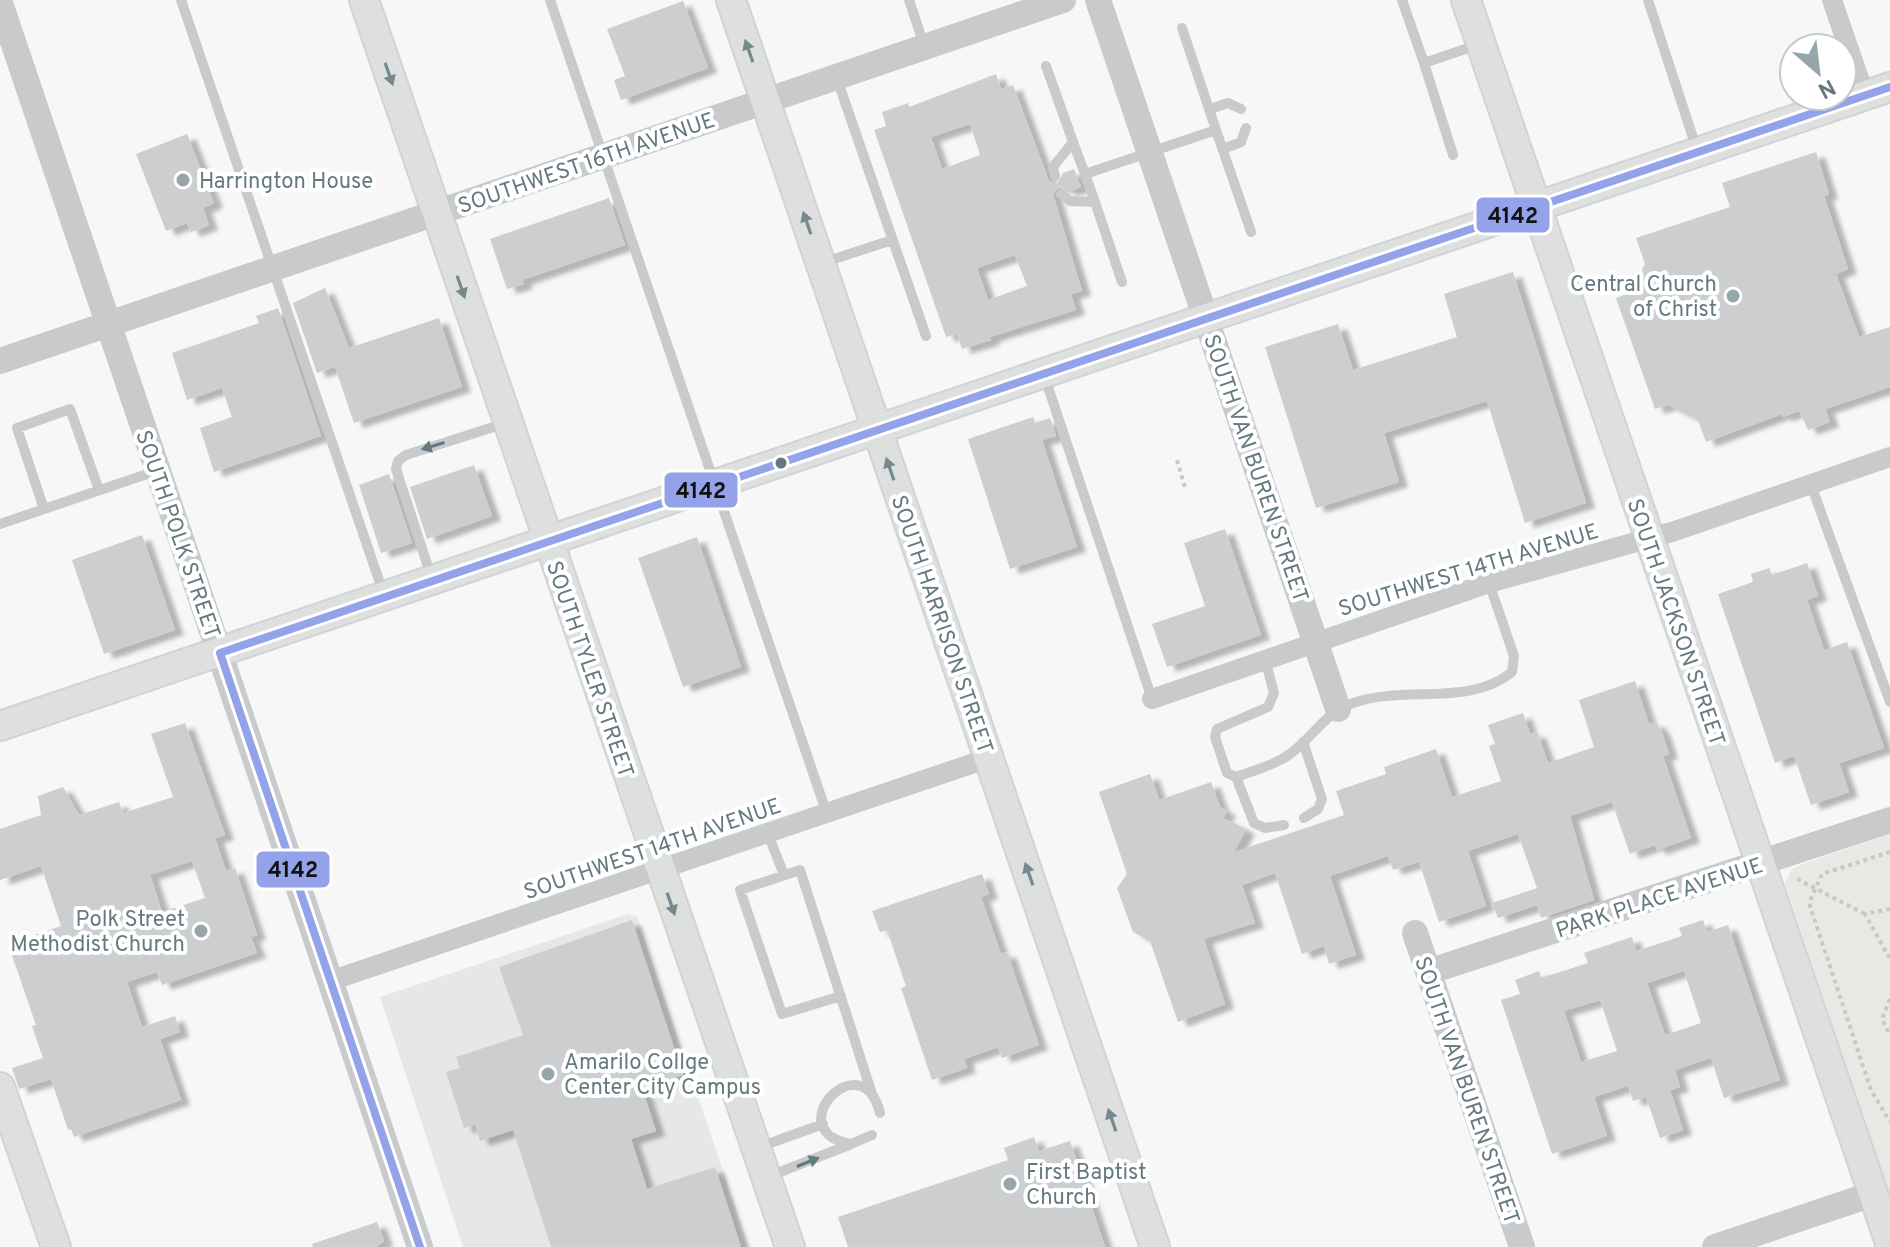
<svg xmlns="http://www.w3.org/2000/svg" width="1890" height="1247" viewBox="0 0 1890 1247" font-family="Overpass,sans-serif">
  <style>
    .built { fill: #e6e8e7 }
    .green { fill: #e6e9e4 }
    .building { fill: #cccecf; fill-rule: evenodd; filter: url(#shadow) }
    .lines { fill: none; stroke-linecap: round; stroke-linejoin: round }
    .secondary-casing { stroke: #d2d3d4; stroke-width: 32 }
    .path { stroke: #c7c9c9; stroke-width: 4; stroke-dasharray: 4 4; stroke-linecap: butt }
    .service { stroke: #c8cacb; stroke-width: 10 }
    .minor { stroke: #c8cacb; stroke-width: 20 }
    .tertiary { stroke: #c8cacb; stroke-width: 26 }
    .secondary { stroke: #dedfdf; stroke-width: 28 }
    .bus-1-casing { stroke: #fff; stroke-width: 14 }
    .bus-1 { stroke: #94a3e9; stroke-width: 8 }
    .oneway { fill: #76898e }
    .oneway2 { fill: #647a80 }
    .poi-dot { fill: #97a6aa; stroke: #fff; stroke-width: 3 }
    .bus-dot { fill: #647a80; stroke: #fff; stroke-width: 3 }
    .labels { text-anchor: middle; stroke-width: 8; stroke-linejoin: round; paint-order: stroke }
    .street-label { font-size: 22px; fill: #647a80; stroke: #fff }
    .poi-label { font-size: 22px; fill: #647a80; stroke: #fff; text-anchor: start }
    .line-badge { stroke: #fff; stroke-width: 3 }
    .pale-badge-label { font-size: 22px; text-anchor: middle; font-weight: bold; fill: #111 }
  </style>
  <defs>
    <filter id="shadow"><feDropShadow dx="9" dy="5" stdDeviation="2" flood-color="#0004"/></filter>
  </defs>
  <rect width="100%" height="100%" fill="#f7f7f7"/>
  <!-- built -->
  <path class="built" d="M628,914l9,3 112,330h-286l-83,-250z"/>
  <!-- green -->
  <path class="green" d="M1890,834v363l-105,-314 7,-14 8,-4z"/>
  <!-- building -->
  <path class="building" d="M683,1l25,67 -87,32 -7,-20 11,-4 -18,-47z
    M996,74l5,15 12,-4 36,96 8,3 6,-11 11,-4 7,18 -11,4 -11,-5 -6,8 29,97 -11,3 5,16 -86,27 1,3 -29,9 -5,-15 -11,3 -72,-207 12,-4 -4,-14 26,-9 1,4zM970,124l10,31 -38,14 -11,-32zM1015,255l12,31 -39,14 -11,-32z
    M187,134l27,69 -11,5 6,17 -18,7 -4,-9 -21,8 -30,-77z
    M1816,152l13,42 -5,2 24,73 -12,5 23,63 31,-10v60l-65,22 5,13 -22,8 -9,-19 -16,6 -1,-3 -76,28 -8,-22 -30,-15 -13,4 -39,-111 14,-5 15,-29 -9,-26 94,-31 -8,-24z
    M609,198l16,47 -103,35 2,4 -17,5 -17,-50z
    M1513,272l73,231 -61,20 -38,-122 -103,32 15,49 -83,26 -51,-161 73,-23 15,46 104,-33 -13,-43z
    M325,288l24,60 90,-30 23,69 -108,36 -19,-56 -18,6 -24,-70z
    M278,308l43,128 -107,36 -14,-44 32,-11 -10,-29 -35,12 -15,-47 87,-30 -3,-7z
    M1033,417l2,6 15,-5 6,18 -14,4 35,107 -67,22 -42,-130z
    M474,465l18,51 -65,23 -17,-52z
    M389,474l23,69 -31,10 -22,-68z
    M1225,529l36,106 -94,32 -15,-43 53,-18 -21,-63z
    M142,535l33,95 -71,24 -32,-94z
    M697,537l44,130 -58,20 -45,-129z
    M1807,563l11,33 -11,4 17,50 23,-8 37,106 -45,15 10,29 -38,13 -17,-49 -19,7 -57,-169 35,-12 -2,-8 18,-6 3,7z
    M1635,681l14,43 7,-2 6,10 7,22 -6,2 28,82 -34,12 -2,-5 -25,9 -18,-52 -42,14 24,84 -53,18 -4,-13 -39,13 -6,-15 45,-15 -19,-54 -50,17 18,55 -47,16 -20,-60 -26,8 -5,-14 -58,20 26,79 -27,9 -5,-18 -22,8 -27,-81 -33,12 13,38 -51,16 21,65 -47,18 -28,-81 -17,-9 -16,-44 10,-14 -28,-82 51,-18 9,26 52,-18 9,25 7,4 -4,7 23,11 -12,23 110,-37 -8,-24 50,-17 -2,-7 52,-18 16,48 49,-16 -12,-35 6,-2 -7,-19 35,-12 7,21 7,-2 11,31 46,-16 -15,-47z
    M185,723l40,112 -10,3 11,33 9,-3 22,67 -6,2 6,16 -95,32 -5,-13 -30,10 15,45 33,-11 5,16 -20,7 21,61 -107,37 -3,-8 -3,1 -17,-51 -32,10 -7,-21 31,-10 -11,-32 4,-1 -28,-81 53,-18 -20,-60 -41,14v-51l41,-14 -3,-19 25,-9 16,28 40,-13 4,11 50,-16 -22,-63zM192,861l13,37 -43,14 -12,-37z
    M982,874l7,20 -8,3 20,57 6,-2 32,93 -37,13 -4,-11 -34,12 3,9 -35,12 -31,-92 5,-2 -19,-56 -7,2 -8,-21z
    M632,920l51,155 -41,13 14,43 -25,8 16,50 68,-22 26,80h-190l-38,-117 -33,11 -5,-16 -11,3 -18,-56 14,-4 -4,-11 67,-22 -24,-68z
    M1703,920l4,12 21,-7 52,155 -56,18 -13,-40 -36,12 5,17 -10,3 13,40 -23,8 -14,-41 -13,4 -5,-15 -34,11 13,39 -55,18 -51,-154 19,-6 -5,-14 24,-9 2,7 47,-15 -4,-10 48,-16 4,14 46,-15 -3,-8zM1684,971l17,52 -36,12 -18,-52zM1600,1000l17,51 -36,11 -17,-51z
    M1034,1137l5,14 31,-10 35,106h-257l-10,-30 170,-57 -4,-12z
    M377,1222l7,19 -8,6h-63l-1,-3z"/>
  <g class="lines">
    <defs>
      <path id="secondary" d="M364,0l426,1247
        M731,0l424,1247
        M1466,0l424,1243
        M0,726l1890,-639
        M0,1087l56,160"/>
    </defs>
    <!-- secondary casing -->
    <use href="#secondary" class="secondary-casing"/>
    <!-- path -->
    <path class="path" d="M1177,460l9,31
      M1890,852l-68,22 -13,29 62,187 19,32
      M1797,879l68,35
      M1890,909l-25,5 25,45
      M1890,999l-8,20 8,16"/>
    <!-- service -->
    <path class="service" d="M181,0l202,592
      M550,0l277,814
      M909,0l15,45
      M1402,0l22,63
      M1648,0l49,150
      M1046,66l27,76
      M837,79l89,257
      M1210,109l18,-6 13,6
      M1216,130l35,102
      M1223,149l18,-7 5,-14
      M1453,155l-29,-92 56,-19
      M1055,176l-2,-9 20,-25 12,32 131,-44 -34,-102
      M1061,194l9,7 25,1 -10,-28
      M1095,202l27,80
      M822,263l70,-23
      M1044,375l108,324
      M1811,485l79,217
      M44,509l-27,-81 53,-19 29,81
      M0,524l156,-53
      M431,576l-35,-107 2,-8 8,-6 100,-32
      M1265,659l9,34 -6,14 -51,22 -2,8 12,36 9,4c17,-6 36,-11 51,-21 25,-16 36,-43 66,-53 51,-18 117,4 159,-31l2,-16 -25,-73
      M1303,742l19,57 -4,10 -14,9
      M1236,777l18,46 11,5 19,-3
      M768,834l16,41
      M841,996l-59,18 -42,-124 60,-20 72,224
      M872,1135l-21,9c-74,-13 11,-104 29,-31
      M757,1148l66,-24
      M767,1177l82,-32"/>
    <!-- minor -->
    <path class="minor" d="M1832,0l33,96
      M1152,699l337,-116 183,-51 218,-75
      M330,981l659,-223"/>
    <!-- tertiary -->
    <path class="tertiary" d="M1098,0l240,709
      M0,3l420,1244
      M0,361l1063,-361
      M1415,933l107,314
      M1428,972l462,-152
      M1715,1247l158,-53"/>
    <!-- secondary -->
    <use href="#secondary" class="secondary"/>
    <defs>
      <path id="bus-1" d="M420,1247l-200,-594 1670,-566"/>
    </defs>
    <!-- bus-1 casing -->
    <use href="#bus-1" class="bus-1-casing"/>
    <!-- bus-1 -->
    <use href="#bus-1" class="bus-1"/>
  </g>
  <!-- one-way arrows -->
  <defs><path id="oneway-solid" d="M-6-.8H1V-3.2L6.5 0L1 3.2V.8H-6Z" transform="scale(2)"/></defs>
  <g class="oneway">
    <use href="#oneway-solid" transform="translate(749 51) rotate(-109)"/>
    <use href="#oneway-solid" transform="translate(389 74) rotate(71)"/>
    <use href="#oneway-solid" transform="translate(807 223) rotate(-109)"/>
    <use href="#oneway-solid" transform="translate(461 287) rotate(71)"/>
    <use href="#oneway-solid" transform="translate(890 469) rotate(-109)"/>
    <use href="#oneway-solid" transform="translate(1029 874) rotate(-109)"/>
    <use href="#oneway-solid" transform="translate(671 904) rotate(71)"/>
    <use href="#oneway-solid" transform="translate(1112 1120) rotate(-109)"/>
  </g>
  <g class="oneway2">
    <use href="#oneway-solid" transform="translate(433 446) rotate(163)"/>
    <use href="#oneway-solid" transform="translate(808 1162) rotate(-22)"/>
  </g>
  <!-- markers -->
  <g class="poi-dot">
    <circle cx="183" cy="180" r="8"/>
    <circle cx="1733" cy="296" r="8"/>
    <circle cx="201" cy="931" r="8"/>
    <circle cx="548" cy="1074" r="8"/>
    <circle cx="1010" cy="1184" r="8"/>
  </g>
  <circle class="bus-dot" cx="781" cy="463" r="7"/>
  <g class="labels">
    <!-- street labels -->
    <g class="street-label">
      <text transform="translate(586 162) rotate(-19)" y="8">SOUTHWEST 16TH AVENUE</text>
      <text transform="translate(1257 468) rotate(71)" y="8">SOUTH VAN BUREN STREET</text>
      <text transform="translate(179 534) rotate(71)" y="8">SOUTH POLK STREET</text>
      <text transform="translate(1468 569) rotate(-17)" y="8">SOUTHWEST 14TH AVENUE</text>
      <text transform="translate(1677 622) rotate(71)" y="8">SOUTH JACKSON STREET</text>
      <text transform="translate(943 624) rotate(71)" y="8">SOUTH HARRISON STREET</text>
      <text transform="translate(591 669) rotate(71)" y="8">SOUTH TYLER STREET</text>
      <text transform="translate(652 848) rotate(-19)" y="8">SOUTHWEST 14TH AVENUE</text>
      <text transform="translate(1659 897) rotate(-18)" y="8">PARK PLACE AVENUE</text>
      <text transform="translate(1468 1090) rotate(71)" y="8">SOUTH VAN BUREN STREET</text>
    </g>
    <!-- poi labels -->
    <g class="poi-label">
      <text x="199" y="188">Harrington House</text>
      <text x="1717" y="291" text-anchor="end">Central Church<tspan x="1717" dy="25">of Christ</tspan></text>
      <text x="185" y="926" text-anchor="end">Polk Street<tspan x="185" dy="25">Methodist Church</tspan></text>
      <text x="564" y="1069">Amarilo Collge<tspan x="564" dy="25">Center City Campus</tspan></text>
      <text x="1026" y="1179">First Baptist<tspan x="1026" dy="25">Church</tspan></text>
    </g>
  </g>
  <g class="line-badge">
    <rect x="1475" y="196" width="76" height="38" rx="8" fill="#94a3e9"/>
    <rect x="663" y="471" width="76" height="38" rx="8" fill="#94a3e9"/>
    <rect x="255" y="850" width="76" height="39" rx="8" fill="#94a3e9"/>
  </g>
  <g class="pale-badge-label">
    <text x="1513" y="223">4142</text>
    <text x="701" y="498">4142</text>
    <text x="293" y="877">4142</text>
  </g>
  <!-- north arrow -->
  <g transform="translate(1818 72) rotate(152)"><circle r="38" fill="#ffffff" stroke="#c1cacc" stroke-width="2"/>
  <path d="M0-6L14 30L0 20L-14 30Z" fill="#97a6aa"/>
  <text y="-12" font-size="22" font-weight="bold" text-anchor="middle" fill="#647a80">N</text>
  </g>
</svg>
